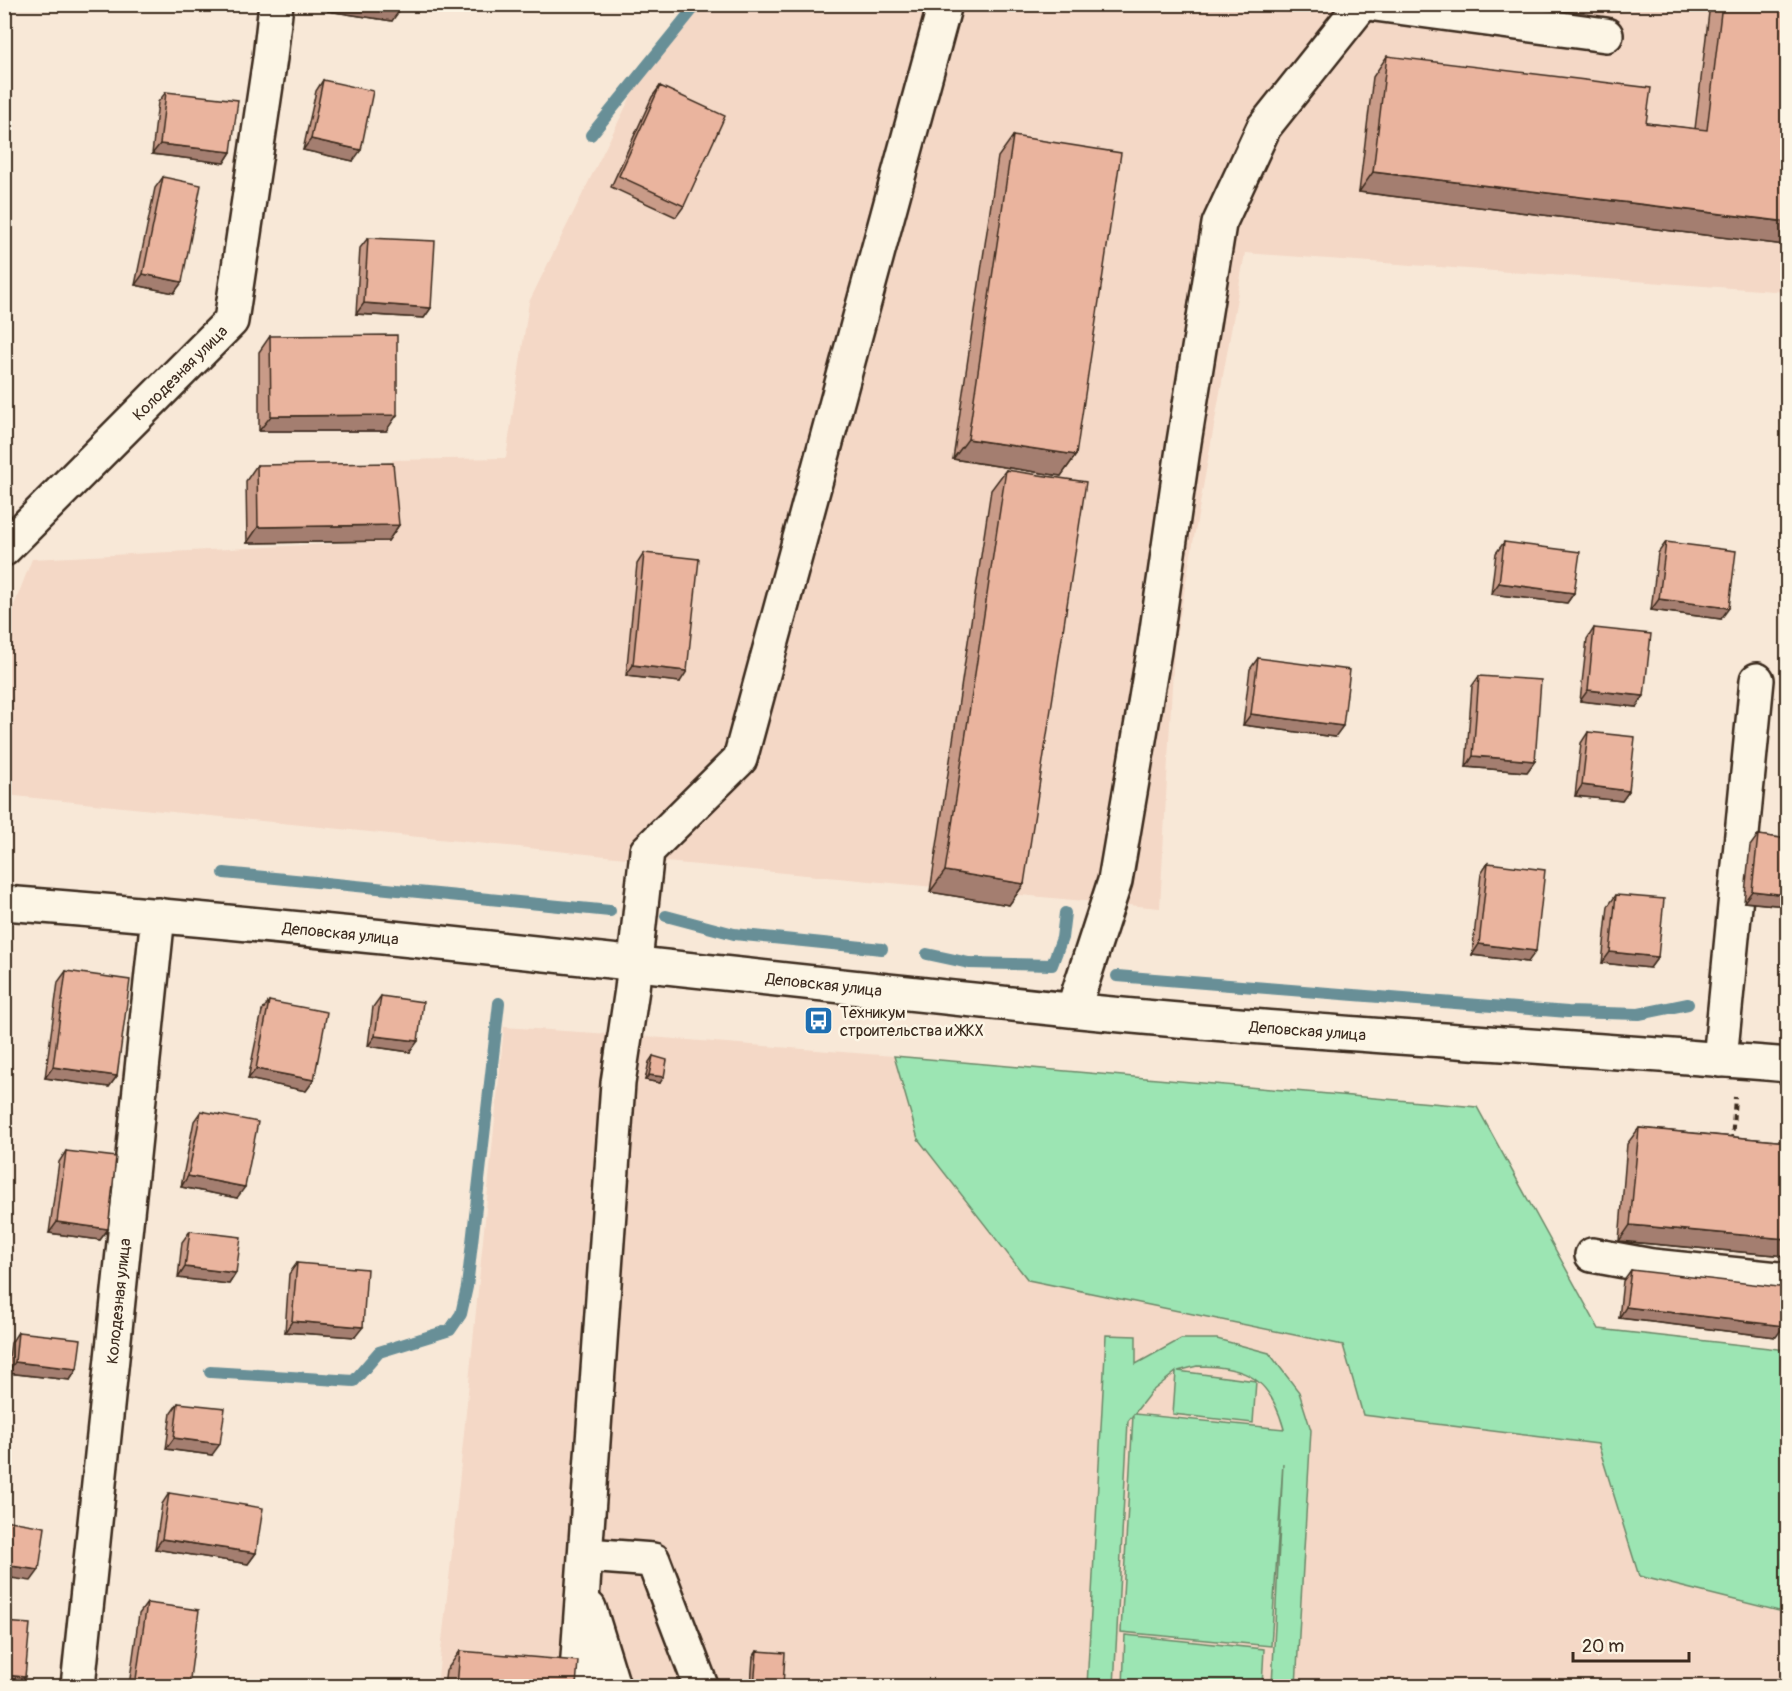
<svg xmlns="http://www.w3.org/2000/svg" width="1792" height="1691" viewBox="0 0 1792 1691" font-family="Pangolin,sans-serif">
  <style>
    .built { fill: #f4d8c6 }
    .green { fill: #9ce5b3; stroke: #6c8868; stroke-width: 1.5; fill-rule: evenodd }
    .lines { fill: none; stroke-linecap: round; stroke-linejoin: round }
    .stream { stroke: #688f97; stroke-width: 12 }
    .minor-casing { stroke: #3b2a1e; stroke-width: 38 }
    .path { stroke: #3b2a1e; stroke-width: 4; stroke-dasharray: 6 4.5; stroke-linecap: butt }
    .minor { stroke: #fcf5e5; stroke-width: 33 }
    .wall { fill: #c99b88; stroke: #3b2a1e; stroke-width: 1.5 }
    .shaded-wall { fill: #a47e6f; stroke: #3b2a1e; stroke-width: 1.5 }
    .building { fill: #eab49e; stroke: #3b2a1e; stroke-width: 1.5 }
    .labels { text-anchor: middle; stroke-width: 5; stroke-linejoin: round; paint-order: stroke }
    .street-label { font-size: 16px; fill: #3b2a1e; stroke: #fcf5e5 }
    .poi-label { font-size: 16px; fill: #3b2a1e; stroke: #fcf5e5; text-anchor: start }
  </style>
  <rect width="100%" height="100%" fill="#f8e8d7"/>
  <filter id="ink" filterUnits="userSpaceOnUse"><feTurbulence type="fractalNoise" baseFrequency=".0167" numOctaves="2"/><feDisplacementMap in="SourceGraphic" scale="12" xChannelSelector="R" yChannelSelector="G"/><feConvolveMatrix kernelMatrix="1 2 1 2 8 2 1 2 1" color-interpolation-filters="sRGB"/></filter>
  <g filter="url(#ink)">
    <!-- built -->
    <path class="built" d="M699,5h1088v287l-542,-39 -71,396 -14,259 -505,-47 -650,-66 -1,-164 28,-72 355,-18 5,-81 114,-2 23,-156 109,-220z
      M504,1027l121,8 269,21 583,51 -10,219 320,24v336h-1350l17,-152z"/>
    <!-- green -->
    <path class="green" d="M894,1056l583,51 122,222 188,21v263l-148,-37 -41,-132 -235,-29 -20,-70 -315,-65 -110,-141z
      M1106,1335l30,1v28l45,-25h36l52,14 30,39 12,38 -15,256h-24l11,-223 -12,183 -150,-14 12,-217 -5,6 -14,265h-27zM1197,1366c51,0 73,13 87,63l-150,-15 17,-22 25,-20 -3,42 80,9 3,-42 -78,-10z
      M1125,1635l139,14 -2,37h-139z"/>
    <g class="lines">
      <!-- stream -->
      <path class="stream" d="M591,135l106,-131
        M224,873l386,38
        M666,916l68,18 148,15
        M927,954l42,9 83,2 10,-27 3,-25
        M1117,976l451,36 71,2 49,-10
        M210,1372l144,9 25,-29 71,-22 11,-16 6,-27 32,-284"/>
      <defs>
        <g id="minor">
          <path d="M1375,4l231,31"/>
          <path id="s1" d="M4,549l227,-228 39,-263 6,-54"/>
          <path id="s2" d="M4,903c356,27 711,71 1066,107 239,24 478,35 718,55"/>
          <path d="M1073,1010l42,-129 39,-230 30,-209 35,-218 45,-97 98,-123"/>
          <path d="M1720,1060l37,-380"/>
          <path d="M1592,1255l60,11 136,14"/>
          <path d="M587,1555l66,5 48,126"/>
          <path d="M589,1608l24,78"/>
          <path id="s3" d="M78,1686l80,-771"/>
          <path d="M576,1686l42,-603 14,-94 15,-138 93,-92 205,-755"/>
        </g>
      </defs>
      <!-- minor casing -->
      <use href="#minor" class="minor-casing"/>
      <!-- path -->
      <path class="path" d="M1732,1141l3,-44"/>
      <!-- minor -->
      <use href="#minor" class="minor"/>
    </g>
    <!-- wall -->
    <path class="wall" d="M329,4h71l-8,17 -64,-10z
      M1710,4h78v238l-3,3 -426,-53 14,-115 14,-21 259,67 49,6z
      M323,80l30,81 -50,-11 13,-59z
      M660,86l24,120 -8,11 -65,-30 41,-90z
      M166,92l65,60 -7,11 -72,-9 6,-52z
      M1013,136l63,319 -15,21 -108,-17 45,-302z
      M163,177l19,105 -8,11 -39,-8 20,-97z
      M368,238l63,70 -7,10 -68,-4 4,-66z
      M270,336l116,95h-127v-79z
      M257,465l142,60 -11,16 -141,2 -1,-62z
      M1006,470l18,414 -15,21 -79,-13 61,-402z
      M1504,542l70,51 -7,10 -76,-9 5,-41z
      M1666,542l55,77 -70,-9 7,-57z
      M644,553l36,129 -54,-6 11,-112z
      M1594,628l42,79 -56,-6 7,-62z
      M1258,658l77,79 -92,-12 7,-56z
      M1479,676l56,85 -8,11 -61,-5 6,-81z
      M1588,732l41,59 -7,10 -47,-5 6,-53z
      M1758,835l30,4v67l-44,-4 6,-56z
      M1488,863l40,99 -56,-7 9,-81z
      M1616,895l42,62 -8,11 -48,-5 6,-57z
      M66,971l51,105 -8,11 -64,-9 13,-96z
      M381,996l29,56 -42,-6 5,-39z
      M269,1001l45,79 -8,11 -58,-12 14,-68z
      M653,1056l7,27 -15,-3 4,-18z
      M201,1111l36,87 -56,-11 13,-66z
      M1639,1128l149,14v114l-169,-15 8,-97z
      M66,1151l42,78 -8,11 -51,-7 10,-71z
      M190,1231l46,42 -7,11 -51,-6 4,-36z
      M297,1263l58,74 -70,-5 4,-58z
      M1631,1270l145,67 -157,-19 4,-37z
      M18,1332l59,37 -7,11 -63,-7 4,-30z
      M178,1403l34,52 -46,-6 5,-36z
      M169,1493l87,60 -8,11 -93,-15 7,-45z
      M147,1603l42,83h-60l10,-72z
      M460,1651l116,35h-132l2,-15z
      M757,1651l26,35h-32l2,-29z"/>
    <!-- shaded-wall -->
    <path class="shaded-wall" d="M332,4h31l37,6 -8,11 -64,-10z
      M311,139l50,11 -8,11 -50,-11z
      M160,144l71,8 -7,11 -72,-9z
      M1373,172l415,50v20l-3,3 -426,-53z
      M143,274l39,8 -8,11 -39,-8z
      M364,303l67,5 -7,10 -68,-4z
      M397,415l-11,16h-127l12,-15z
      M968,439l108,16 -15,21 -108,-17z
      M399,525l-11,16 -141,2 11,-16z
      M1499,583l75,10 -7,10 -76,-9z
      M1659,599l70,9 -8,11 -70,-9z
      M633,665l54,6 -7,11 -54,-6z
      M1588,690l56,6 -8,11 -56,-6z
      M1251,714l92,12 -8,11 -92,-12z
      M1473,756l62,5 -8,11 -61,-5z
      M1582,785l47,6 -7,10 -47,-5z
      M945,871l79,13 -15,21 -79,-13z
      M1752,891l36,4v11l-44,-4z
      M1479,944l57,7 -8,11 -56,-7z
      M1610,952l48,5 -8,11 -48,-5z
      M375,1036l43,5 -8,11 -42,-6z
      M53,1067l64,9 -8,11 -64,-9z
      M256,1069l58,11 -8,11 -58,-12z
      M649,1075l15,2 -4,6 -15,-3z
      M188,1176l57,11 -8,11 -56,-11z
      M57,1222l51,7 -8,11 -51,-7z
      M1630,1225l158,14v17l-169,-15z
      M185,1267l51,6 -7,11 -51,-6z
      M1626,1307l158,19 -8,11 -157,-19z
      M292,1321l71,6 -8,10 -70,-5z
      M15,1362l62,7 -7,11 -63,-7z
      M174,1438l46,6 -8,11 -46,-6z
      M162,1539l94,14 -8,11 -93,-15z
      M4,1565l35,5 -8,11 -27,-4z
      M4,1675l21,2 -6,9h-15z"/>
    <!-- building -->
    <path class="building" d="M363,4h37v6z
      M1722,4h66v218l-415,-50 14,-116 264,32 -5,35 61,7z
      M323,80l50,11 -12,59 -50,-11z
      M660,86l65,30 -41,90 -65,-30z
      M166,92l72,8 -7,52 -71,-8z
      M1013,136l108,17 -45,302 -108,-16z
      M163,177l38,8 -19,97 -39,-8z
      M368,238l67,3 -4,67 -67,-5z
      M397,335v80l-126,1 -1,-80z
      M393,463l6,62 -141,2 -1,-62z
      M1006,470l80,12 -62,402 -79,-13z
      M1504,542l76,10 -6,41 -75,-10z
      M1666,542l70,9 -7,57 -70,-9z
      M644,553l55,6 -12,112 -54,-6z
      M1594,628l57,6 -7,62 -56,-6z
      M1258,658l92,12 -7,56 -92,-12z
      M1479,676l62,4 -6,81 -62,-5z
      M1588,732l47,5 -6,54 -47,-6z
      M1758,835l30,4v56l-36,-4z
      M1488,863l57,7 -9,81 -57,-7z
      M1616,895l48,4 -6,58 -48,-5z
      M66,971l64,9 -13,96 -64,-9z
      M381,996l42,6 -5,39 -43,-5z
      M269,1001l58,11 -13,68 -58,-11z
      M653,1056l14,4 -3,17 -15,-2z
      M201,1111l57,11 -13,65 -57,-11z
      M1639,1128l149,14v97l-158,-14z
      M66,1151l50,6 -8,72 -51,-7z
      M190,1231l51,6 -5,36 -51,-6z
      M297,1263l70,6 -4,58 -71,-6z
      M1631,1270l157,18 -4,38 -158,-19z
      M18,1332l63,7 -4,30 -62,-7z
      M178,1403l47,5 -5,36 -46,-6z
      M169,1493l94,15 -7,45 -94,-14z
      M4,1520l41,7 -6,43 -35,-5z
      M147,1603l52,7 -10,76h-54z
      M4,1622l26,2 -5,53 -21,-2z
      M460,1651l118,10 -2,25h-119z
      M757,1651l28,2 -2,33h-29z"/>
  </g>
  <!-- icons -->
  <defs>
    <symbol id="bus-square" viewBox="-11 -11 22 22"><rect x="-9" y="-9" width="18" height="18" rx="4" fill="#1f6fb2" stroke="#fcf5e5"/><path d="M-5-6H5V4H4V6H2V4H-2V6H-4V4H-5ZM-3.5-4V0h7V-4ZM-3.5 1.2v1.5H-2V1.2ZM2 1.2v1.5H3.5V1.2Z" fill="#fff"/></symbol>
  </defs>
  <g fill-rule="evenodd">
    <use href="#bus-square" x="802" y="1004" width="33" height="33"/>
  </g>
  <g class="labels">
    <!-- street labels -->
    <g class="street-label">
      <text dy="6" stroke="none"><textPath href="#s1" startOffset="249">Колодезная улица</textPath></text>
      <text dy="6" stroke="none"><textPath href="#s2" startOffset="338">Деповская улица</textPath></text>
      <text dy="6" stroke="none"><textPath href="#s2" startOffset="824">Деповская улица</textPath></text>
      <text dy="6" stroke="none"><textPath href="#s2" startOffset="1310">Деповская улица</textPath></text>
      <text dy="6" stroke="none"><textPath href="#s3" startOffset="387">Колодезная улица</textPath></text>
    </g>
    <!-- poi labels -->
    <g class="poi-label">
      <text x="840" y="1018">Техникум<tspan x="840" dy="18">строительства и ЖКХ</tspan></text>
    </g>
  </g>
  <!-- margin -->
  <rect width="1792" height="1691" fill="none" stroke="#fcf5e5" stroke-width="24"/>
  <rect x="12" y="12" width="1768" height="1667" fill="none" stroke="#3b2a1e" stroke-width="2" filter="url(#ink)"/>
  <!-- scale -->
  <path d="M1573 1652v9h116v-9" fill="none" stroke="#3b2a1e" stroke-width="3"/>
  <text x="1582" y="1652" font-size="18" fill="#3b2a1e" stroke="#fcf5e5" stroke-width="4.5" paint-order="stroke">20 m</text>
</svg>
